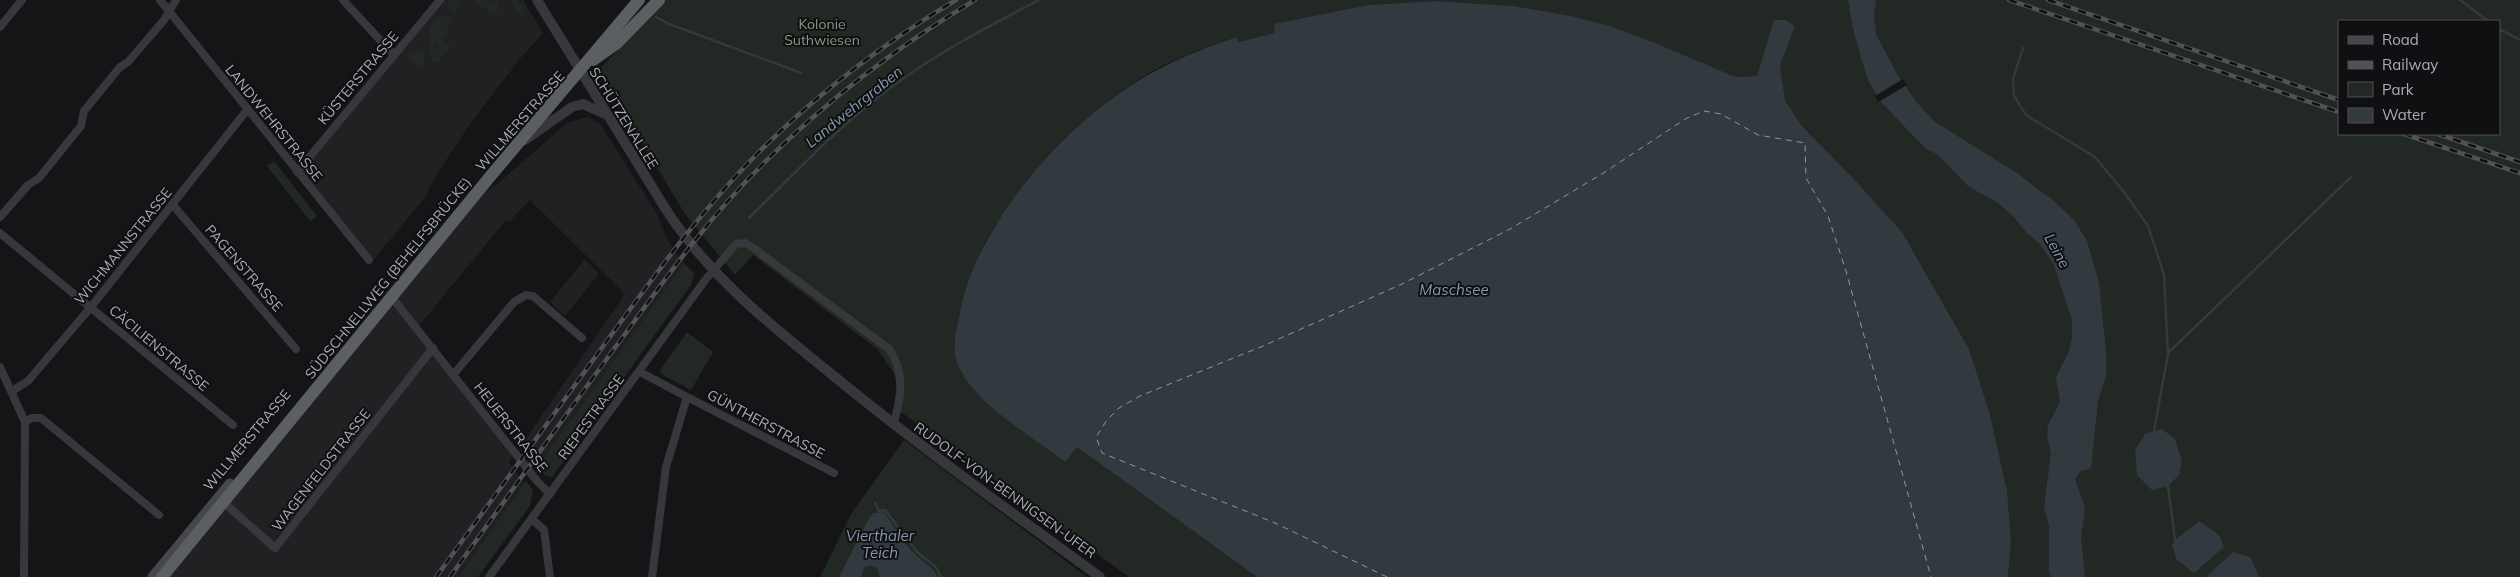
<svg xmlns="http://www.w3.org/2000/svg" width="2520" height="577" viewBox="0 0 2520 577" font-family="Mulish,sans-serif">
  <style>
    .built { fill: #212124 }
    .green { fill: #222823; fill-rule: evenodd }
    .water { fill: #323a40 }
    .pier { fill: #151517 }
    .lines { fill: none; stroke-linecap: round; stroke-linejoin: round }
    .stream { stroke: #323a40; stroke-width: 2.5 }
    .ferry { stroke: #839aad; stroke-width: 1; stroke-dasharray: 6 5; stroke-linecap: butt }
    .minor { stroke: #37383b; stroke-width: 8 }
    .tertiary { stroke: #37383b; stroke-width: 10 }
    .secondary { stroke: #45474b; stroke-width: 11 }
    .trunk { stroke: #5b5e63; stroke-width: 12 }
    .rail-casing { stroke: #505256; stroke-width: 4.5 }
    .rail { stroke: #101012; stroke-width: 2.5; stroke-dasharray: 8; stroke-linecap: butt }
    .trunk-bridge { stroke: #5b5e63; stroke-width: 12 }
    .labels { text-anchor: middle; stroke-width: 4; stroke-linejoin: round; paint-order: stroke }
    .park-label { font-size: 14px; fill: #829e83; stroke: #101012 }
    .street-label { font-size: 14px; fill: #a9adb5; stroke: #101012 }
    .water-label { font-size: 15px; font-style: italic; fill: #839aad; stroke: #101012 }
  </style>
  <rect width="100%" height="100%" fill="#151517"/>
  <!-- built -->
  <path class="built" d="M440,0h83l20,33 -24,27 -51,67 -33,50 -10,20 -54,66 -74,-91z
    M587,117l11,5 4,5 55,87 11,28 16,21 -147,204 1,-7 -13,-20 100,-146 -95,-94 -21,22 -3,-2 -89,108 95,128 -3,6 14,20 3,-1 -68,96h-305l321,-378 21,-13 72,-63z
    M585,259l14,15 -34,42 -15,-14z"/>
  <!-- green -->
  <path class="green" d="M450,0h6l5,4 -6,7 3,2 -2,3 -9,-8z
    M474,0h15l3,2 7,-2v8l-5,8z
    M509,0h9l7,12 -5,3z
    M664,0h1856v577h-512l3,-33 -22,-133 -20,-62 -67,-117 -48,-53 -52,-53 -17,-26 -5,-35 3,-9h2l-20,-7 2,1 -9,26 -22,1 -83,-35 -82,-26 -57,-10 -81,-5 -65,4 -93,19 1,9 -39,9 -1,-5c-20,7 -41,14 -61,23 -61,27 -108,75 -150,126 -20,24 -42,53 -51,84 -9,29 -11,63 -17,93 27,43 69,69 108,98l12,-14 180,130h-128l-235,-170 3,-22 -3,-12 -17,-24 -124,-94 -18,20 -50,-61 -86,-144zM2339,21h160v113h-160z
    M442,14l9,7 -5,7 3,3 -6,9 8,6 -13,16h-6l-3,-11 2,-2 4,1 4,-4 -3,-3 -6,3 -2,-16 5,-6v-3z
    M425,51l-2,15h-4l-13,-10 3,-4z
    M274,161l43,55 -7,5 -43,-55z
    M684,263l10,10 -3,12 -139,192 -6,-1 -9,-9z
    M687,332l26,20 -22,38 -30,-16 -1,-4z
    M904,440l183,137h-267l31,-63z
    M526,481l7,9 -3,16 -52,71h-20z"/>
  <!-- water -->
  <path class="water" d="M1848,0h28l-2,15 2,19 22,42 21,29 16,17 83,52 36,27 20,19 13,21 12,42 7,68v25l-8,25 -7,67 -11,4 -5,7 10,29 -4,29 4,40h-34l-2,-5v-47l-5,-17 7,-54 -4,-18 1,-11 12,-23 -4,-25 13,-26 3,-13v-18l-18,-55 -14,-21 -14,-12 -13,-16 -16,-14 -28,-15 -32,-33 -12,-6 -43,-45 -13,-21 -8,-24 -8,-30z
    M1433,1l81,5 57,10 38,10 44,16 83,35 21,-1 17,-56h12l9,6 -15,39 5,35 17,26 52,53 48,53 67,117 20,62 18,80 4,53 -3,33h-751l-180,-130 -12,15c-33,-26 -92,-59 -108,-99 -6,-16 1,-39 4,-56 19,-88 108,-187 185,-231 29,-17 59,-28 90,-39l2,5 37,-9 -1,-9 94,-19z
    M2162,429l13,10 7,22 -3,14 -11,11 -16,4 -15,-15 -2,-25 10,-16z
    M884,512c10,14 18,30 31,42 8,8 18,13 23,23h-58l-3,-9 -6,-3 -7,3 -3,9h-22l29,-57 5,-7z
    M2199,521l20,14 5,12 -30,26 -17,-13 -5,-15 3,-5z
    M2233,552l17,5 9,20h-53z"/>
  <!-- pier -->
  <path class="pier" d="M1903,79l4,6 -29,17 -3,-6z"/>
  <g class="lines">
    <!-- stream -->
    <path class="stream" d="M2460,0l28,21
      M656,17l13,7 132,49
      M2499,29l21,11
      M2023,48l-10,31 1,17 12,19 69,42 29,35 24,34 16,49 4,79 -14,77
      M749,218c45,-44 89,-91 140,-129 46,-35 98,-62 150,-89
      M2168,353l183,-176
      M2168,486l7,54
      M875,503l4,8 6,-1 33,43 17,13 6,11"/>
    <!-- ferry -->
    <path class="ferry" d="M1387,577l-112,-54 -173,-70 -6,-16 11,-17 12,-12 21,-12 123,-50 139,-62 108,-55 95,-57 82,-54 17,-7 17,3 37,21 47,8 1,35 22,38 18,55 85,306"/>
    <!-- minor -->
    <path class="minor" d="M160,0l209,260
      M343,0l50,54
      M0,27l22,-27
      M297,172l143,-172
      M172,204l124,145
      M0,217l28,-32 11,-7 42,-52 3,-15 36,-44 8,-5 36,-42 12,-20
      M0,233l233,192
      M390,295l147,186 13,13
      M0,367l25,55 -1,155
      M640,372l47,25 -21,70 -14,110
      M453,375l61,-73 12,-7 7,1 49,42
      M12,391l16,-10 63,-74 156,-197
      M687,397l147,76
      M25,422l7,-4h9l118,97
      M222,501l53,47 158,-200
      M532,519l12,11 6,47
      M489,577l217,-298 30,-35 9,-1 7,4 137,102c16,23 13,49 4,75"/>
    <!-- tertiary -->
    <path class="tertiary" d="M537,0l128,208c43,67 104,116 165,165 88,72 179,138 270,204
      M525,140l47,-33 11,-3 22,10"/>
    <!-- secondary -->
    <path class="secondary" d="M153,577l77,-93"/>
    <!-- trunk -->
    <path class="trunk" d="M593,60l24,-17 42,-43"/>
    <defs>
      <path id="rail" d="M2009,0l330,112
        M2048,0l291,100
        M2404,134l116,39
        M2438,134l82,28
        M436,577c58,-80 115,-160 173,-239 46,-63 91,-126 145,-181 60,-61 128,-113 202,-157
        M450,577c59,-82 118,-166 178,-247 42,-58 84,-116 135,-166 64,-64 135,-118 212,-164"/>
    </defs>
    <!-- rail casing -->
    <use href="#rail" class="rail-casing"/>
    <!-- rail -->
    <use href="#rail" class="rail"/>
    <!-- trunk-bridge -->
    <path class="trunk-bridge" d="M162,577l331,-404 146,-173"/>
  </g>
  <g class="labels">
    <!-- park labels -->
    <g class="park-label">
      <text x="822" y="29">Kolonie<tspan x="822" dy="16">Suthwiesen</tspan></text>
    </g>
    <!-- street labels -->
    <g class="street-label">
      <text transform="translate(358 78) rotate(-50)" y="5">KÜSTERSTRASSE</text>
      <text transform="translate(624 118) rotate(58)" y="5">SCHÜTZENALLEE</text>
      <text transform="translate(520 121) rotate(-49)" y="5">WILLMERSTRASSE</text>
      <text transform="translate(274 123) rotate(51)" y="5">LANDWEHRSTRASSE</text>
      <text transform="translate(123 246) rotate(-51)" y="5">WICHMANNSTRASSE</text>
      <text transform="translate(244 268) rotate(49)" y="5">PAGENSTRASSE</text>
      <text transform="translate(388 278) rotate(-51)" y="5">SÜDSCHNELLWEG (BEHELFSBRÜCKE)</text>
      <text transform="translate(159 348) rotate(40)" y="5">CÄCILIENSTRASSE</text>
      <text transform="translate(591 417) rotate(-54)" y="5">RIEPESTRASSE</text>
      <text transform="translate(766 424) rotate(28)" y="5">GÜNTHERSTRASSE</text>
      <text transform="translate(511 427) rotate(52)" y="5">HEUERSTRASSE</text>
      <text transform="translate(247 440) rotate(-50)" y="5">WILLMERSTRASSE</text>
      <text transform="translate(321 470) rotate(-52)" y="5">WAGENFELDSTRASSE</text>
      <text transform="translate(1005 490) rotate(36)" y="5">RUDOLF-VON-BENNIGSEN-UFER</text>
    </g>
    <!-- water labels -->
    <g class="water-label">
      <text transform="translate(854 107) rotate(-39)" y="5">Landwehrgraben</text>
      <text transform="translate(2057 251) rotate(61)" y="5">Leine</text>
      <text x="1454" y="295">Maschsee</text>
      <text x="880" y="541">Vierthaler<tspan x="880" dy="17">Teich</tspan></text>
    </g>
  </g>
  <!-- legend -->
  <rect x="2338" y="20" width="162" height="115" fill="#101012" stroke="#4d4f53"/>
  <rect x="2348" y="36" width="25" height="8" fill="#45474b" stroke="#4d4f53"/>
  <text x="2382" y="45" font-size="15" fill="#a9adb5">Road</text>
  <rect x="2348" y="61" width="25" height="8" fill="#505256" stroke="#4d4f53"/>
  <text x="2382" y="70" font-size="15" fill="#a9adb5">Railway</text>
  <rect x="2348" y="82" width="25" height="15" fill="#222823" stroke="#4d4f53"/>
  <text x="2382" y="95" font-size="15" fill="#a9adb5">Park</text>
  <rect x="2348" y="108" width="25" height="15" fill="#323a40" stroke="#4d4f53"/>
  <text x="2382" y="120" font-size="15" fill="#a9adb5">Water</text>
</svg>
